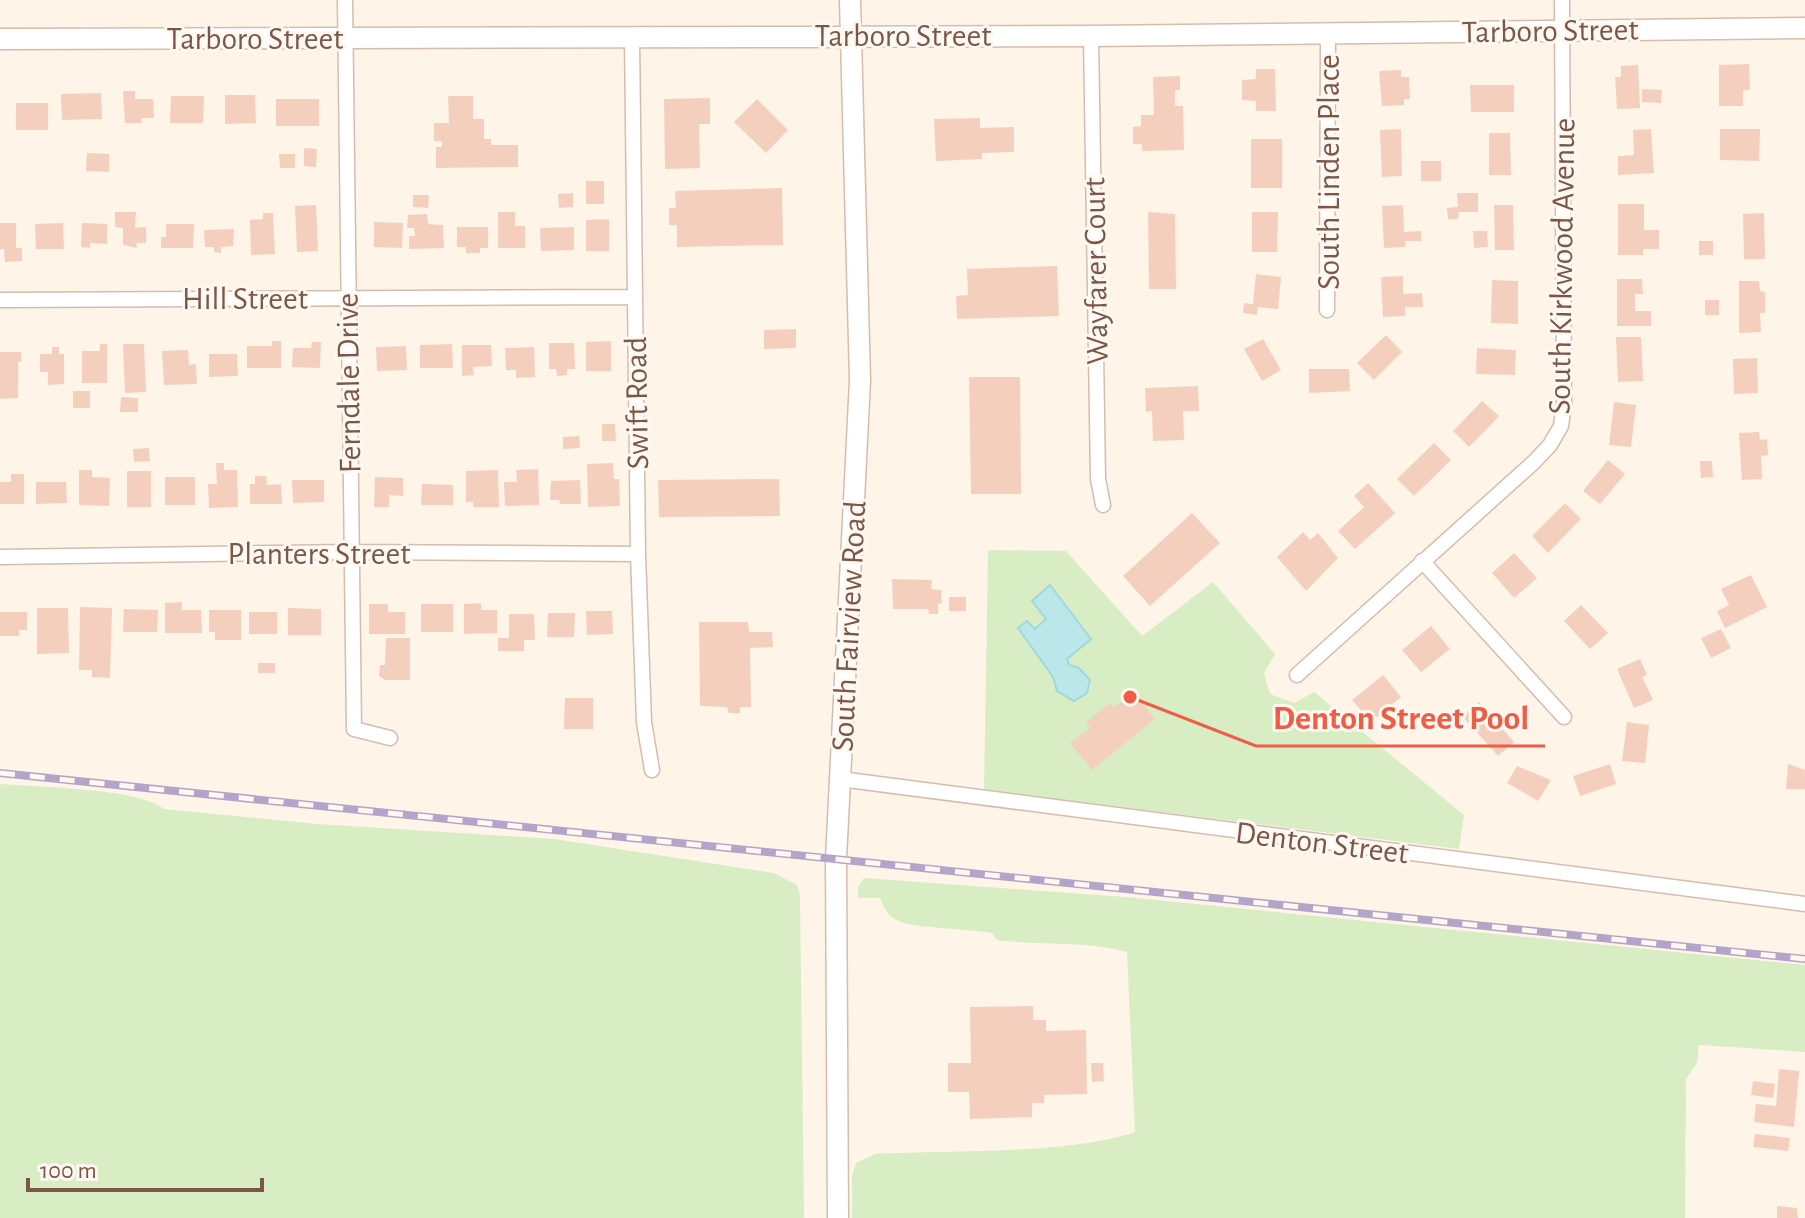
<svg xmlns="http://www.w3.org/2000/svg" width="1805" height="1218" viewBox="0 0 1805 1218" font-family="'Alegreya Sans',sans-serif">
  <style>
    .green { fill: #d9edc5 }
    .water { fill: #bbe7ea; stroke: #a0d8dc; stroke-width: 2 }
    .building { fill: #f5cfbe }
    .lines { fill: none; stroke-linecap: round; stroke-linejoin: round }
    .street-casing { stroke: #d4bcaf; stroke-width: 17 }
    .secondary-casing { stroke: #d7bcac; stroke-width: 23 }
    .street { stroke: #fff; stroke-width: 14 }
    .secondary { stroke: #fff; stroke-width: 20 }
    .rail-casing { stroke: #b5a4ca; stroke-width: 8 }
    .rail { stroke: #fff8f0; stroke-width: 5; stroke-dasharray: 15; stroke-linecap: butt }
    .labels { text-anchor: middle; stroke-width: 6; stroke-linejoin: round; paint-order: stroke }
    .street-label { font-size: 32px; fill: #7b574a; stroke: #fff8f0 }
    .leader { fill: none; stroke: #ef5d46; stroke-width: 3 }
    .callout-dot { fill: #ef5d46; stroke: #fff8f0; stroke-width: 3 }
    .callout-label { font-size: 34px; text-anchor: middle; font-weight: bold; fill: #ef5d46; stroke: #fff8f0; stroke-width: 6; stroke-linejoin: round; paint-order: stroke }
  </style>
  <rect width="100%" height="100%" fill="#fef4e8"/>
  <!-- green -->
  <path class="green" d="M988,550l78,1 76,85 71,-54 62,72 -11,19 6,21 24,9 20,-11 150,123 -5,34 -475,-59z
    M0,784c38,3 138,4 164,25l154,15 236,15 220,34 23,12 3,10 4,323h-804z
    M864,878l262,19 679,68v87l-106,-7 -2,18 -11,16 -1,139h-833v-43l4,-12 19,-9c74,-4 192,1 260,-22l-8,-180c-44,-12 -86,-6 -130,-12l-5,-7c-21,-4 -77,-5 -91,-11 -12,-4 -17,-13 -21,-24h-22v-11z"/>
  <!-- water -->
  <path class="water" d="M1050,585l41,54 -24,20 2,6 10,3 11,12 -3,13 -13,8 -17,-10 -4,-14 -35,-49 9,-7 8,8 11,-10 -14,-18z"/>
  <!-- building -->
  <path class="building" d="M1749,64l1,26h-7v16h-24v-41z
    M1638,65l2,43 -23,1 -2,-32h6v-11z
    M1256,69h19l1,42h-20v-10l-14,-1v-20l14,-1z
    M1401,70v7h8l1,22h-6v6l-22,1 -3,-35z
    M1180,76v14h-5v16h8l1,44 -42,1v-7h-9v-17l8,-1v-11h13l-1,-38z
    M1470,85h44v27h-43z
    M1642,89l20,1 -1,13 -19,-1z
    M123,91h12v8h18l1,19h-12l-1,5h-16z
    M101,93l1,26 -40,1 -1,-26z
    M225,95h30l1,28 -31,1z
    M171,96h33l-1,27h-33z
    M448,96h25v23h11v20h7v6h27v22l-82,1v-21h6v-6h-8v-18h15z
    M710,98v26h-11l1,44 -35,1 -1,-70z
    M276,99h43v27h-43z
    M757,99l31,31 -22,23 -32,-31z
    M16,103h32v27h-32z
    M980,118v10l34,-1v25l-32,1v6l-46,2 -2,-42z
    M1401,129l1,47 -20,1 -2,-47z
    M1651,129l3,44 -36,2v-19l16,-1 -1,-25z
    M1720,129h40l-1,32 -39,-1z
    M1489,133h21l1,42h-22z
    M1251,139h31v49h-31z
    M304,148l13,1 -1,18 -12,-1z
    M87,153l22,1v18l-23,-1z
    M279,154h16v14h-15z
    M1421,161h20v20h-20z
    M586,181h18v23h-18z
    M782,188l1,57 -106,2v-22h-8v-17h7l-1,-17z
    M573,193v14l-14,1 -1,-14z
    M1457,193h21v19h-19l-1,7h-10l-1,-11 11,-1z
    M413,195h16l-1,13 -15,-1z
    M1618,204h26v26h15v19h-16v6h-25z
    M316,205l2,46 -21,1 -2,-46z
    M1403,205l1,27 17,-1v10h-16l1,6 -22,1 -2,-42z
    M1494,205h19l1,45h-19z
    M115,212h21l-1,16 11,-1v16h-10l1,5 -14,-3v-17l-8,-1z
    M498,212h17v14h10v22h-27z
    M1148,212l27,2 1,75h-27z
    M1252,212h26l-1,40h-25z
    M263,213h10l2,41 -24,1 -1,-35 13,-1z
    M1764,213l1,46h-21l-1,-45z
    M427,214l1,10 15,1 1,23 -35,1v-13h6l-1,-8h-7l1,-13z
    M609,219v32h-23v-31z
    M374,222l29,1 -1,25 -28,-1z
    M0,223h16v25h6v13l-17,1 -1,-13h-4z
    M63,223l1,26h-28l-1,-25z
    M82,223l25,1v20l-17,-1v5l-9,-1z
    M166,224h28l-1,24h-32v-11h5z
    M457,227h31v21h-8v5h-14v-6h-9z
    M574,227v23l-33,1 -1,-23z
    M234,229l-1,17 -12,1v6l-7,-1v-5h-9l-1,-17z
    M1473,231h14l1,16 -14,1z
    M1699,241h14v14h-14z
    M1057,266l2,50 -102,3 -1,-23 12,-1 -1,-26z
    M1256,274l25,3 -3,32 -20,-2 -1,8 -14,-2 1,-10 9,1z
    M1403,276v18l19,-1 1,14h-18v9l-22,1 -2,-40z
    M1617,279h25l1,15h-8v17h16v15h-34z
    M1492,280l26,1v43l-27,-1z
    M1739,281h20l1,10 5,1v21h-5l1,19 -22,1z
    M1705,300h14v15h-14z
    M796,329v19l-32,1v-19z
    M1386,335l16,17 -28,28 -17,-17z
    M1616,337h25l2,44 -25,1z
    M1263,339l18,31 -19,11 -18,-32z
    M272,341h9v27h-34v-22h25z
    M611,341v30h-25v-29z
    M312,342h9l-1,26 -28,-1 1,-19h18z
    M549,343h25l1,26h-8v6l-10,1 -1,-7h-7z
    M100,344h7v39h-25v-32h18z
    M123,344h21l2,48 -21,1z
    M452,344l1,24h-33v-23z
    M462,345h29l1,21 -19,1 1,8 -12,1z
    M406,346l1,24 -30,1 -1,-24z
    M52,347h7v7h5v30l-16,1v-13h-8v-18h12z
    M534,347l1,30 -19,1v-8h-10l-1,-22z
    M1477,348l39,2 -1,25 -39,-1z
    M188,350l1,15 7,-1 1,20 -33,1 -2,-34z
    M0,352h21v10h-3v36l-18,1z
    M209,354h28l1,22 -29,1z
    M1757,358l1,35 -24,1 -1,-35z
    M1309,369h40l1,22 -41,2z
    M969,377h51l1,117h-50z
    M1198,386l1,25h-16l1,29 -31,1 -1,-30 -6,1 -1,-24z
    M73,391h17v17h-17z
    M121,397l17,1v14h-18z
    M1482,401l17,15 -30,31 -16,-16z
    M1614,402l22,3 -5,42 -22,-2z
    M602,424h13l1,17h-14z
    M1759,432l1,8 7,-1 1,16 -7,1 1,23 -20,1 -3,-47z
    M579,436l1,12 -17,1v-12z
    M1434,443l17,17 -37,36 -17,-17z
    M149,448l1,13 -16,1 -1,-13z
    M1608,460l17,14 -25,30 -17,-13z
    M1700,461h12l1,16 -12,1z
    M216,463h8v7h13l1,37 -29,1 -1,-24h9z
    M613,463l1,16h5l1,27 -32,1 -1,-43z
    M538,469l1,36 -34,1 -1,-24h13l-1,-12z
    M79,470h13v7l18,1 -1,28 -30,-1z
    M498,470l1,37h-26v-5h-7v-31z
    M127,471h24v36h-24z
    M11,474h13v30h-24v-22h11z
    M255,476h11l1,9 14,-1 1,20h-32v-20h5z
    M165,477h30v28h-30z
    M375,477l28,1v18l-14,-1v12h-15z
    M779,479l1,37 -121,1 -1,-37z
    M292,480h32v22l-31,1z
    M580,480l1,24h-21l-1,-4h-9l1,-19z
    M36,482h30l1,21 -31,1z
    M1368,483l27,30 -40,36 -17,-18 26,-24 -10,-11z
    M422,484l31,1v20h-32z
    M1565,503l16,16 -33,34 -16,-17z
    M1192,513l28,30 -70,63 -27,-30z
    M1303,532l7,8 8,-7 20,25 -32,33 -29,-34z
    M1514,553l23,25 -23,20 -22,-25z
    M1751,575l16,32 -42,21 -8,-17 12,-6 -8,-16z
    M892,579l40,1 -1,9 10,1 1,13 -4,1v10h-9l-1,-5h-35z
    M949,597h17v14h-17z
    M182,602v8h19l1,23h-37v-30z
    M481,603v7h16v23l-33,1v-30z
    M369,604h19v8h17v22h-36z
    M421,604h32v28h-32z
    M1581,605l27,28 -18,16 -26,-28z
    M80,607l32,1 -2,70 -18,-1v-7h-13z
    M37,608h31l1,45 -32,1z
    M288,608l33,1v26h-33z
    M124,609l34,1 -1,22h-34z
    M209,610h32v30h-26v-8h-6z
    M586,611h26l1,23 -26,1z
    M0,612h27v18h-8v6h-19z
    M249,612h28v22h-28z
    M548,613h27l-1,24h-27z
    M509,614h25l1,26h-11v11h-26v-13h11z
    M699,622h49l1,10h23l1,15 -23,1 1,59h-11v6h-11l-2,-6 -27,-1z
    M1431,626l19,23 -29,23 -19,-22z
    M1721,629l10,19 -20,10 -10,-20z
    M386,638h24v42h-25l-6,-4 1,-11h5z
    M1640,659l7,16 -5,2 11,23 -19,8 -17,-39z
    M258,663h17v10h-17z
    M1383,675l18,22 -30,25 -19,-22z
    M1133,692l22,27 -63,51 -22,-27 20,-15 -4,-6 24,-19 4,4z
    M565,698h28v31h-29z
    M1479,702l35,40 -16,14 -35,-39z
    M1627,722l22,3 -4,38 -23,-2z
    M1610,764l6,20 -36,12 -7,-20z
    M1788,764l17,6v19h-19z
    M1517,766l34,14 -13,21 -31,-18z
    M1033,1006v14h13v11l40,-1 1,64 -43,1v8h-12v14l-62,2 -1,-27h-21v-29h23l-1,-56z
    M1091,1063h12l1,18 -12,1z
    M1779,1069l20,2 -5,56 -40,-5 2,-18 20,2z
    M1753,1081l22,3 -2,14 -22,-3z
    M1755,1134l35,4 -2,13 -35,-4z
    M1777,1206l20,2 1,10h-21z"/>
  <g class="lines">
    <defs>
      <path id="street" d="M345,0l9,729 36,9
        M632,36l6,518 6,168 8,48
        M1091,36l7,443 5,26
        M0,300l635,-3
        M1327,310l1,-276
        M0,557l350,-5 288,2
        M1422,561l142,156
        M1297,675l237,-213 16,-17 11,-19 3,-22 -2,-404
        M840,779l965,125"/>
      <path id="secondary" d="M0,39l1091,-3 714,-8
        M838,1218l-2,-359 24,-479 -10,-380"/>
    </defs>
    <!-- street casing -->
    <use href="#street" class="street-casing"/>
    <!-- secondary casing -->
    <use href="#secondary" class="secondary-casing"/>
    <!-- street -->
    <use href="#street" class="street"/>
    <!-- secondary -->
    <use href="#secondary" class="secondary"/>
    <defs>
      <path id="rail" d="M0,773l1805,186"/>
    </defs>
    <!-- rail casing -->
    <use href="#rail" class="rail-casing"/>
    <!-- rail -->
    <use href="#rail" class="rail"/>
  </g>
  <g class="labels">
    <!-- street labels -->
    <g class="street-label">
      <text transform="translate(1550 30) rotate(-1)" y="11">Tarboro Street</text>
      <text x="903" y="46">Tarboro Street</text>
      <text x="255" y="49">Tarboro Street</text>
      <text transform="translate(1328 172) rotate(-90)" y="11">South Linden Place</text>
      <text transform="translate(1561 266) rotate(-89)" y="11">South Kirkwood Avenue</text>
      <text transform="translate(1095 271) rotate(-91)" y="11">Wayfarer Court</text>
      <text x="245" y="309">Hill Street</text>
      <text transform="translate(348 383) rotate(-91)" y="11">Ferndale Drive</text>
      <text transform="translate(636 403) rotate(-91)" y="11">Swift Road</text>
      <text x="319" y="564">Planters Street</text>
      <text transform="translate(848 626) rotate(-87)" y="11">South Fairview Road</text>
      <text transform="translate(1322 842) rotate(7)" y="11">Denton Street</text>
    </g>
  </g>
  <!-- callouts -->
  <path class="leader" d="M1130 697L1256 746H1545"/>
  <circle class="callout-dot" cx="1130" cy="697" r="8"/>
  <g class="callout-label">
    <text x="1401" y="729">Denton Street Pool</text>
  </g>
  <!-- scale -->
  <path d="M28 1178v12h234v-12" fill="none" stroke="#7b574a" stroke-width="4"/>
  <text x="40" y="1178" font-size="24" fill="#7b574a" stroke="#fff8f0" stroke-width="6" paint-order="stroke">100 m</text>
</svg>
